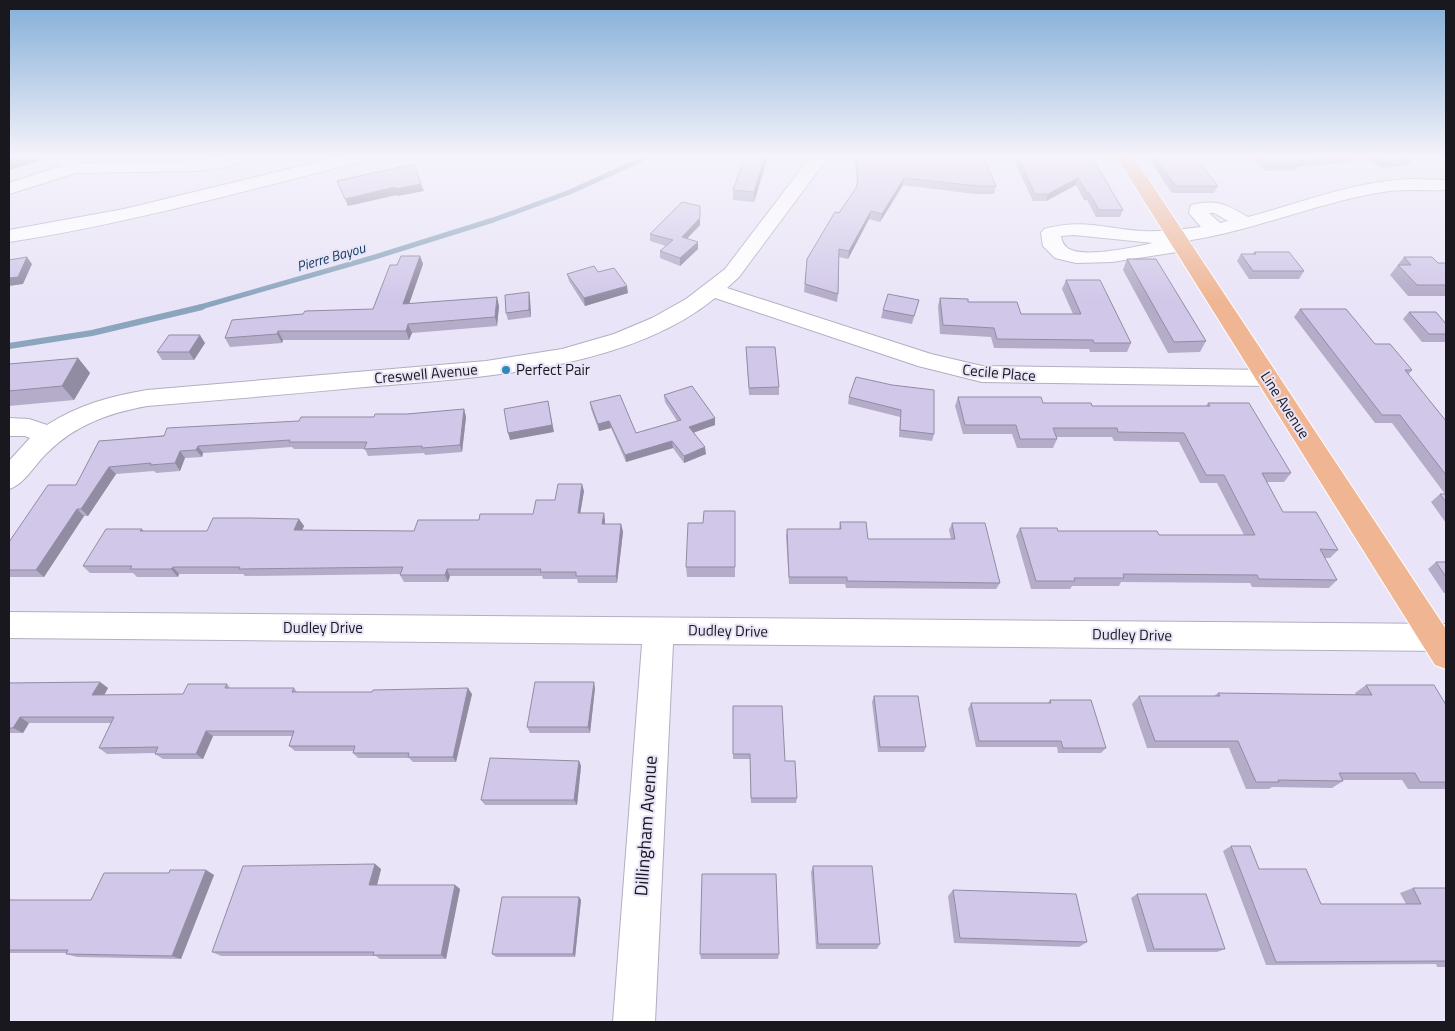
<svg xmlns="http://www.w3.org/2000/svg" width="1455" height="1031" viewBox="0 0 1455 1031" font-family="'Titillium Web',sans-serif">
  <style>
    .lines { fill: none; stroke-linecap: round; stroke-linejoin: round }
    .stream-far1 { stroke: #8ba5bd; stroke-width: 5 }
    .stream { stroke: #8ba5bd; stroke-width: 6 }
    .minor-casing { stroke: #b3aec0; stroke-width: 2 }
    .major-casing { stroke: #fff; stroke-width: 2 }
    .minor { fill: #fff; fill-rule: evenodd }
    .major { fill: #f0b694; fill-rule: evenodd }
    .wall { fill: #b4acc8 }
    .shaded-wall { fill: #928ca3 }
    .building { fill: #d1c8e9; stroke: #928ca3 }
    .poi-dot { fill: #2d89b5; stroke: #e9e4f7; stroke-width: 2 }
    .labels { text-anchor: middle; stroke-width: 4; stroke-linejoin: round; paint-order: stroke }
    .far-water-label { font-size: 14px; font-style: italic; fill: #103b5d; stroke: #e9e4f7 }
    .poi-label { font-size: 15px; fill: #19181e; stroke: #e9e4f7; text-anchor: start }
    .street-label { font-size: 15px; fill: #19181e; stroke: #e9e4f7 }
    .near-street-label { font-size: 18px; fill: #19181e; stroke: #e9e4f7 }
  </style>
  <rect width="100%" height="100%" fill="#e9e4f7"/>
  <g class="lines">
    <!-- stream-far1 -->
    <path class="stream-far1" d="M197,308l178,-51 118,-37 77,-28 79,-36"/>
    <!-- stream -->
    <path class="stream" d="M9,346l83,-13 110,-26"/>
    <defs>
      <path id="minor" d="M51,156h19l8,7 119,-2 27,-5h26l-3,4 -23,7 -27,4 -121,2 -67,21v-11l52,-17z
        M342,156h28l-3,4c-119,30 -237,63 -358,82v-12l115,-21z
        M811,156h18l-90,121 -12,11 204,66 51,12 286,4 8,2 4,6 -4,6 -8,2 -286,-4 -64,-16 -203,-68c-89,73 -240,80 -350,89 -73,7 -145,13 -218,19 -38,7 -72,19 -100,47 -12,11 -22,31 -38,36v-28l21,-23 -5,-2h-16v-18l20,1 18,6c31,-20 64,-29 100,-35l339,-29 76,-12 52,-15 38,-16 34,-19 39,-30z
        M1410,179l36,1v10c-19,1 -38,-1 -57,1 -69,10 -134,40 -204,50l5,1 3,4 -3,4 -78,12 -36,1 -21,-5 -12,-12 -2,-13 3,-4c41,-11 60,0 100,2 19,1 38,-2 57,-4l-12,-14 2,-8c26,-6 35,-1 57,12 53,-14 107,-36 162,-38zM1209,213h5l14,8 -8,2zM1074,235l79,8c-18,4 -67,15 -84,6 -5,-3 -7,-7 -8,-13z
        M9,612l1437,12v27l-773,-7 -18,378h-42l29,-378 -633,-6z"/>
      <path id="major" d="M1116,156h17l313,473v40l-11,-4z"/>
    </defs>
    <!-- minor casing -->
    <use href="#minor" class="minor-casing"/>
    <!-- major casing -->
    <use href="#major" class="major-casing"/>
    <!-- minor -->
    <use href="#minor" class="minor"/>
    <!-- major -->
    <use href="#major" class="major"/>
  </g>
  <!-- wall -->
  <path class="wall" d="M745,156h23l-14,46 -21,-2v-10z
    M856,156l140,30 -2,8h-19l-72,-9 -23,37 -11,-3 -21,40 -9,-2 -1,37 -1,8 -33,-10 3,-33 49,-71 1,-4 -2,-22z
    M1014,156h77l32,54 -3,7h-24l-9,-17h-3l-8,-15 -30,16h-13l-20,-42z
    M1151,156h44l23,30 -4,7h-42l-23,-34z
    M1250,156h105l-4,6 -53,5 -2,3 -30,1z
    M1363,156h46l4,2 -5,7 -27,3z
    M700,214v11l-13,13 11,4v7l-18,17 -20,-8v-7l6,-5 -16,-5v-7z
    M1254,252l50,19 -5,8h-50l-12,-18 4,-7h12z
    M420,256l3,8 -14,39 90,3 -2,20 -85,7 -3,7h-126l-1,3 -52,4 -5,-9 148,-29z
    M1404,257l34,6h8v33h-38l-18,-21z
    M1127,259l79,82 -6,11 -32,1 -45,-83z
    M598,272l30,21 -43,13 -16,-25 -2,-7z
    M1066,280l65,63 -4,9h-37l-1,-3 -95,-1 -3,-11 -51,-3 -2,-28 2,-8 28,4 53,12h52l-11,-25z
    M529,292l1,7 1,18 -23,3 -2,-7z
    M919,300l-7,24 -31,-6 2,-8z
    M1300,309l75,35 37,26 -4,5 38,46v102l-15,-21 9,-8h5l-53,-71h-17l-81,-106z
    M1409,312l37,12v18h-24l-19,-23z
    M205,343l-11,17h-32l-5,-8z
    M746,347l33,40v8h-30z
    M78,358l12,15 -16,27 -65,6v-42z
    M856,377l78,57 -2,7 -33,-4 1,-20 -52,-13 1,-7z
    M664,395l51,30 -21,7 12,22 -22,9 -11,-15 -47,14 -15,-34 -12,3 -8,-22 -1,-7 46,31 41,-12 -12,-19z
    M958,397l134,9h114l2,-3 83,70 -7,9h-18l17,30 55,38 -8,8h-6l13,22 -8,8 -77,-1 -2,-4 -129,-1 -2,4h-47l-2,3h-39l-15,-53 4,-8 38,3 101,4h85l-27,-52h-17l-21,-41 -65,-1 -2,-4h-56l1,2 -4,9h-36l-5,-14h-49l-8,-28z
    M464,409l2,8 -4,35 -37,3 -1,-2 -56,3 -3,-7h-71l-2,-2 -89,6 -1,4 -17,1 -5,13 -24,2 -2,-2 -38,3 -28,42h-4l-40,61h-35v-35l67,-57 23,-44z
    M584,491l-4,22h24l1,8v3h16l2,8 -6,51h-39l-1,-4h-34l-1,-3h-92l-2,6h-44l-4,-7 1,-1 -156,2 -2,-2h-64l-1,3h-41l-4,-4h-43l-7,-7 59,-37 2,2h63l92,-12 5,7 -2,4 112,1 65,-11 54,-6 22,-14z
    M735,511v66h-48l-1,-10 17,-44z
    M840,522l28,17h83l-2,-9 3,-7 48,60 -4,6 -150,-1 -1,-4h-56l-3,-48 1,-7h52z
    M1436,562h10v31h-2l-16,-24z
    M100,682l8,6 -4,7 79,-1 44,-10 3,4h64l3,4 175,2 -16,68h-43l-4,-4h-51l-5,-5v-2h-58l-6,-5 3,-10h-79l-10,23h-40l-8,-5v-1l-48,1 -8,-6 12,-25h-82l-6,10h-14v-50z
    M1366,685l80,20v84h-38l-6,-9h-60l1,1 -11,7 -60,-1 -3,2h-23l-17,-41h-82l-15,-44 7,-8h75l4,-3 138,2 -1,-2z
    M595,688l-5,45h-60l-3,-6z
    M874,696l52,51 -2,5h-46l-6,-50z
    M1050,700l56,48 -5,5h-43l-1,-6h-81l-8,-38 3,-6h77z
    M733,706l52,55 12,37 -1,5h-45l-1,-44h-17z
    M579,761l2,5 -4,39h-92l-4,-5z
    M1231,846l28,23 62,35h85l-6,-11 13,-5h33v79h-9l-1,-3 -170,1 -43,-114z
    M375,864l6,5 -4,16h78l5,4 -14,70h-66l-4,-3h-155l-9,-4z
    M813,866l67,78 -3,5h-61l-5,-77z
    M206,870l8,5 -33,84 -104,-2 -11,-3 1,-1h-58v-53h82l78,-27z
    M953,890l134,52 -8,5 -125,-4 -6,-47z
    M1137,894l88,55 -8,3h-70l-16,-54z
    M579,897l2,3 -6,57h-79l-4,-3z
    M700,954h79l-1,5h-77z"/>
  <!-- shaded-wall -->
  <path class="shaded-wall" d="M9,156h27l4,5 -31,9z
    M765,156h3v1l-14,45v-10z
    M904,178l-1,7 -23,37 2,-8z
    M1078,178l-2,7 -30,16 2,-7z
    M421,184l3,7 -26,5 -1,-1 -49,11 -3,-7 50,-12z
    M700,206v19l-18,19v-7z
    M871,211l-2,8 -21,40 1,-8z
    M698,242v7l-18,17v-8z
    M420,256l3,8 -17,49 -3,-9z
    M27,257l5,7 -9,20 -14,2v-8z
    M627,286l1,7 -43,13 -1,-8z
    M529,292l1,7 1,18 -2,-7z
    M497,297l2,9 -2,20 -2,-9z
    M408,324l4,9 -3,7 -3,-9z
    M278,331l5,9 -1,3 -5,-9z
    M200,335l5,8 -11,17 -5,-8z
    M78,358l12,15 -16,27 -12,-14z
    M548,401l6,31 -44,8 -2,-7z
    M464,409l2,8 -4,35 -2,-7z
    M715,418v7l-25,9 -1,-7z
    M609,421l2,7 -12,3 -1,-7z
    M672,441l1,7 -47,14 -1,-7z
    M198,446l5,7 -1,4 -6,-7z
    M705,447l1,7 -22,9v-7z
    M180,451l5,7 -5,13 -5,-8z
    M109,467l7,7 -28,42 -7,-7z
    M582,484l2,7 -5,30 -1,-8z
    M77,509l7,7 -40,61 -8,-7z
    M604,513l1,8 -1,11 -2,-8z
    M299,519l5,7 -5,11 -5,-7z
    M621,524l2,8 -6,51 -1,-7z
    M173,567l6,7 -1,3 -7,-8z
    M447,569l3,7 -2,6 -3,-7z
    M100,682l8,6 -7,13 -9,-6z
    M594,682l1,6 -5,45 -2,-6z
    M468,688l4,6 -16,68 -3,-5z
    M20,717l9,6 -6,10 -10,-5z
    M206,731l7,5 -10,23 -7,-5z
    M579,761l2,5 -4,39 -3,-5z
    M375,864l6,5 -5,20 -7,-4z
    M206,870l8,5 -33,84 -9,-3z
    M455,885l5,4 -14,70 -5,-4z
    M579,897l2,3 -6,57 -2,-3z"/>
  <!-- building -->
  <path class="building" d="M745,156h20l-11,36 -21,-2z
    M856,156h127l13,30h-19l-73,-8 -22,36 -11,-3 -22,40 -10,-2 -1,45 -33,-10 2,-25 28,-47 4,1 17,-25 2,-9z
    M1017,156h74l32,54h-24l-10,-17h-2l-9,-15 -30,16h-13z
    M1154,156h41l23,30h-42z
    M1259,156h92l-54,5 3,3 -31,1z
    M1378,156h31l4,2 -27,3z
    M414,164l7,20 -26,5v-2l-50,12 -8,-18z
    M682,202l18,4v12l-18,19 16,5 -18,16 -20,-7 13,-11 -23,-6z
    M1254,252h35l15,19h-51l-12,-17h15z
    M401,256h19l-17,48 94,-7 -2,20 -87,7 -2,7h-128l-1,3 -52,4 7,-18 71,-6 2,-3 68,-2 17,-44h7z
    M27,257l-9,20 -9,1v-18z
    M1404,257h28l6,6h8v22h-29l-19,-20h13z
    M1127,259h29l50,82 -32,1z
    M594,266l4,6 16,-4 13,18 -43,12 -17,-24z
    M1066,280h34l31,63h-37l-1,-3 -96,-1 -3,-11 -51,-3 -3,-27 28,1v3h49l4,12h60z
    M529,292v18l-23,3 -1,-18z
    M888,294l31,6 -5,16 -31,-6z
    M1300,309h46l29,35h15l22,26h-7l41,51v54l-46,-60h-18z
    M1409,312h27l10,12v10h-17z
    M169,335h31l-11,17h-32z
    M746,347h29l4,40 -30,1z
    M78,358l-16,28 -53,5v-27z
    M856,377l36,8 42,5v44l-34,-4 1,-20 -52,-13z
    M692,386l23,32 -26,9 16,20 -21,9 -12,-15 -47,14 -16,-34 -11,3 -8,-22 30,-7 16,38 45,-13 -17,-25z
    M958,397h83l2,6h48l1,3h118l-2,-3h41l42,70h-29l21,39h33l22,38 -18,-1 17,31 -78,-1 -2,-4 -134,-1 1,4h-50l1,3h-39l-16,-53h37l1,3h99l2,4h96l-31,-60h-18l-22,-42 -66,-1 -1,-4h-64l4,11h-37l-4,-14h-51z
    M548,401l4,24 -44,8 -4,-24z
    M464,409l-4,36 -38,3v-2l-58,3 3,-7h-78l1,-2 -92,6 -2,4 -16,1 -5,12 -25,2 1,-2 -42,4 -28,42h-4l-41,61h-27v-28l39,-57h28l23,-44 65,-5 3,-8 132,-7 2,-4h73l1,-3h32z
    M558,484h24l-4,29h26l-2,11h19l-5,52h-40v-4h-36l1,-3h-94l-2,6h-45l3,-8 -164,2 1,-2h-67l-2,2h-41l2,-3h-49l23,-37h36l-2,2h67l6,-13h37l49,1 -5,11 120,1 4,-11h61l1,-6h53l3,-14h19z
    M1440,494h6v8z
    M704,511h31v56h-49l2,-44h15z
    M840,522h26l2,17h87l-3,-16h33l15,60 -153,-2v-4h-58l-2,-48h54z
    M1436,562h10v15z
    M100,682l-8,13 91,-1 5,-10h39l-2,4h69l-2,4h80l1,-2 95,-2 -15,69h-45l1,-4h-56l2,-7h-66l5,-15h-88l-10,23h-41l3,-7 -59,1 15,-31h-94l-7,11h-4v-45z
    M535,682h59l-6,45h-61z
    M1366,685h68l12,20v77h-26l-5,-9h-76l4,8 -65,-1 1,2h-23l-18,-41h-83l-16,-45h81l-2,-3 154,2z
    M874,696h44l8,51h-46z
    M1050,700h41l15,48h-43l-2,-7h-82l-8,-38h80z
    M733,706h49l3,55h10l2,37h-46l-1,-44h-17z
    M490,758l89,3 -5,39h-93z
    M1231,846h19l9,23h47l15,35h100l-8,-16h33v73l-170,1z
    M375,864l-6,21h86l-14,70h-68l1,-3h-162l31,-86z
    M813,866h59l8,78h-62z
    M170,870h36l-34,86 -106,-2 2,-4h-59v-50h82l13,-27h65z
    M702,874h74l3,80h-79z
    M953,890l123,4 11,48 -127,-4z
    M1137,894h69l19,55h-71z
    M502,897h77l-6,57h-81z"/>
  <!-- sky -->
  <linearGradient id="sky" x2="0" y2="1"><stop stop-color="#83aed7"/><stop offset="0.52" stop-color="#f5f3fb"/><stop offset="1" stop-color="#f5f3fb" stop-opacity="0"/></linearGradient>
  <rect width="1455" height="300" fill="url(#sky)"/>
  <!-- markers -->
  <circle class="poi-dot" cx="506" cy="370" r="5"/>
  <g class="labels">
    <!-- far-water labels -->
    <g class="far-water-label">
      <text transform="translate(331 257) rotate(-16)" y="5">Pierre Bayou</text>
    </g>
    <!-- poi labels -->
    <g class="poi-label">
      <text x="516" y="375">Perfect Pair</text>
    </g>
    <!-- street labels -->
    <g class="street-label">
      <text transform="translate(999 373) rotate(5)" y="5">Cecile Place</text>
      <text transform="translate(426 374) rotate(-5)" y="5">Creswell Avenue</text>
      <text transform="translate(1285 405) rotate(57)" y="5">Line Avenue</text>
      <text x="323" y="633">Dudley Drive</text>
      <text transform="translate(728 631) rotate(1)" y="5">Dudley Drive</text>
      <text transform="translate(1132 635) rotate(1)" y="5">Dudley Drive</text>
    </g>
    <!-- near-street labels -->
    <g class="near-street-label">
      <text transform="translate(646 826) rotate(-86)" y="6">Dillingham Avenue</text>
    </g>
  </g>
  <!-- border -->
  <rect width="1455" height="1031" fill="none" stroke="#19181e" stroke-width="20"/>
</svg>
